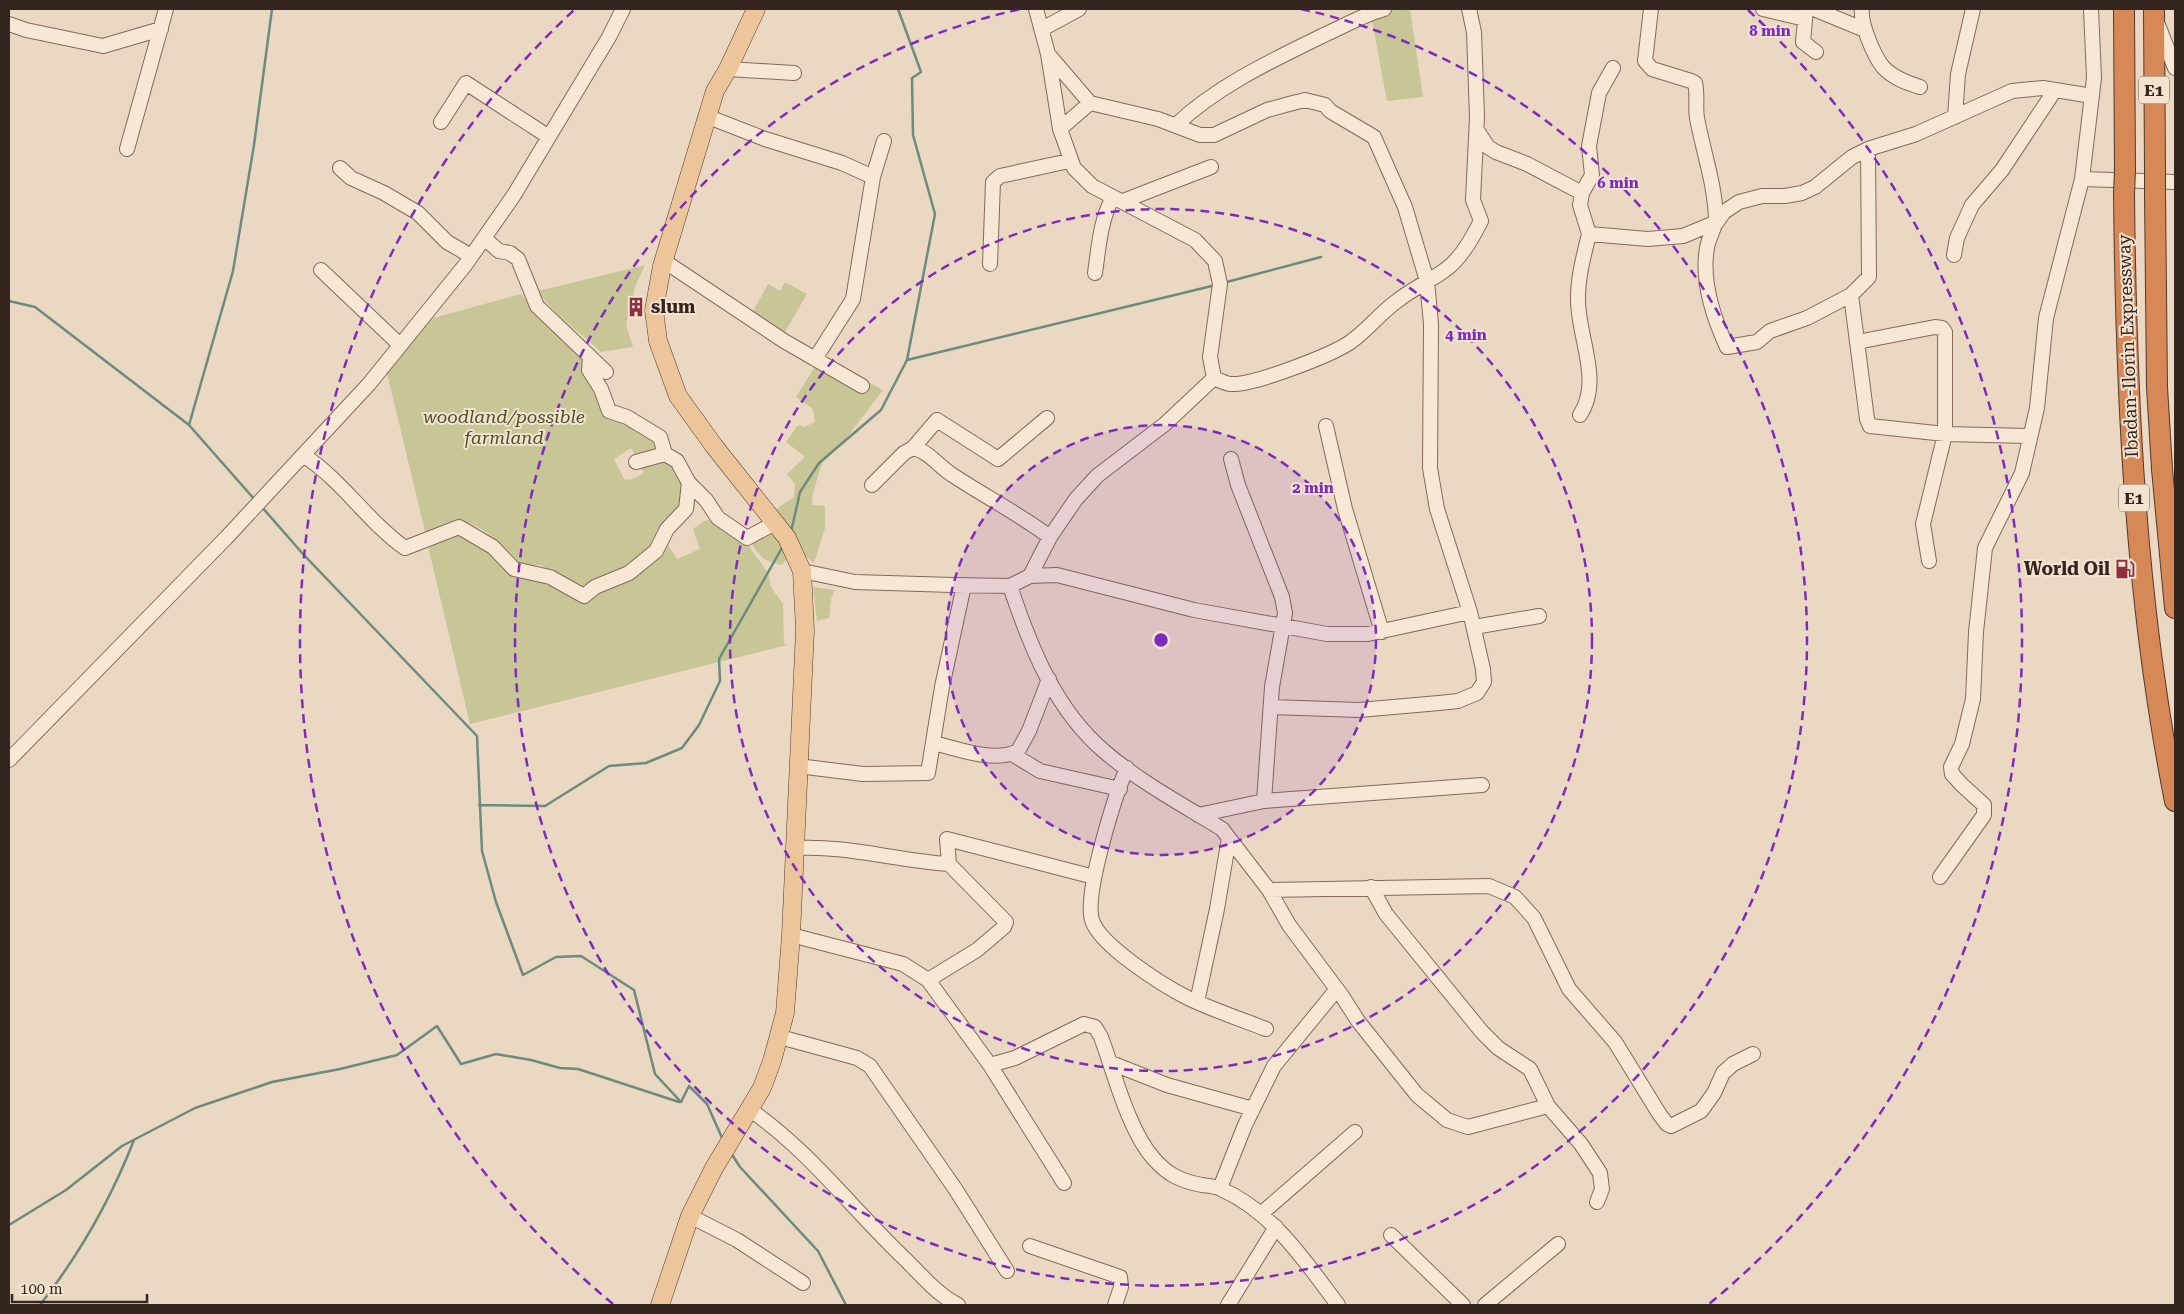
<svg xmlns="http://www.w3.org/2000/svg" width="2184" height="1314" viewBox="0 0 2184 1314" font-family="'Roboto Serif',serif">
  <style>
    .green { fill: #c8c697 }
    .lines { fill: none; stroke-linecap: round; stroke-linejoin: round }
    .stream { stroke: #6c8b7e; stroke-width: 2.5 }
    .minor-casing { stroke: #84695a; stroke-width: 16 }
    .major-casing { stroke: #52392e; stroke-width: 19 }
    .highway-casing { stroke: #52392e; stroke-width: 22 }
    .minor { stroke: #f7e7d5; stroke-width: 14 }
    .major { stroke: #edc59b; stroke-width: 18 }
    .highway { stroke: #d68857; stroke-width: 20 }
    .highway-bridge-casing { stroke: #52392e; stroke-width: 22; stroke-linecap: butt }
    .highway-bridge { stroke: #d68857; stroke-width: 20 }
    .ring { fill: none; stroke: #7b2cbf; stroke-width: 2.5; stroke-dasharray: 9 6 }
    .labels { text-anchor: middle; stroke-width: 4; stroke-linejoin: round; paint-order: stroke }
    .shield { fill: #f3e3d1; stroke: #6d5e54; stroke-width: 1 }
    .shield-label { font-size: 16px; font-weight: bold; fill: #34251e }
    .poi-label { font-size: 18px; font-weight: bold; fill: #34251e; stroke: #f3e3d1; text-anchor: start }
    .street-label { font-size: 18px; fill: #34251e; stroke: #f3e3d1 }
    .park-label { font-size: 18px; font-style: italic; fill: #4c5025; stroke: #f3e3d1 }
    .centre { fill: #7b2cbf; stroke: #f3e3d1; stroke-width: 2.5 }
    .ring-label { font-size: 15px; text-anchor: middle; font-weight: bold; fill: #7b2cbf; stroke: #f3e3d1; stroke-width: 4; stroke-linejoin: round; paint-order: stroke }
  </style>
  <rect width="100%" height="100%" fill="#ebd8c2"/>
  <!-- green -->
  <path class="green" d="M1398,9h12l13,88 -36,4 -16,-86z
    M645,265l-10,22 -9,38 7,22 -32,5c-21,-20 -46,-36 -63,-61z
    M785,282l22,12 -22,38 -33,-19 16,-29 12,7z
    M521,294l29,36 25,16 33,64 9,12 37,13 5,15 -24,5 -4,-7 -17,11 10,20 6,1 14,-7 -5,-9 20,-5 15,6 12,30 1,7 -34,37 -14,27 -61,24 -13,-6 -24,-19 -19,1c-23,-26 -66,-70 -95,-26l-40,-167 43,-54z
    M821,357l62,33 -41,54 -20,19 -9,30 -1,12 13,1v22l-11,35 -14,-12 -25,-41 19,-13 1,-13 -8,-10 18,-17 -19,-15 12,-17 6,2 11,-5 -2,-13 -17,-12z
    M717,518l29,24 22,31 3,14 12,17 1,40 3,1 -317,79 -42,-178 25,-18 71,46 21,3 20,16c20,-5 66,-10 80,-24 7,-7 9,-20 19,-30l13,20 23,-10 -7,-20 11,-8z
    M767,533l11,4 9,21 -5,7c-15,-2 -23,-8 -30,-21z
    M813,587l22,3 -4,9 -2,19 -12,3z"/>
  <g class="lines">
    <!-- stream -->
    <path class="stream" d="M1223,283l98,-26
      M9,301l26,6 154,118 66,75
      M907,360l309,-75
      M189,425l44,-154 21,-126 18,-136
      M261,506l42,48 174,182 5,115 14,51 27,73 33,-18 25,-1 53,34 21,84 26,28 8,-16 18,18 16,36
      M791,532l9,-40 19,-29 62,-53 26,-50 28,-146 -22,-79 -1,-57 9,-6 -23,-63
      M479,805l66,1 64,-40 37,-3 36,-15 17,-23 21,-44 -1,-22 64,-113
      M731,1153l9,14 78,84 28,54
      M9,1225l57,-35 56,-44 73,-38 77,-26 68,-13 57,-14 40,-29 24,38 35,-10 35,6 29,8 18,1 101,33
      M40,1305c39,-50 71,-106 94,-165"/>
    <defs>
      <path id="minor" d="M1036,9l12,45 12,75 14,39 18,18 103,54 20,21 5,23 -10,73 4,21
        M1651,9l-6,52 7,8 39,12 4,2c3,12 0,23 2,35 6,33 18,66 19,101 0,7 -8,20 -9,29 -6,34 6,69 20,99l30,-5 13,-11 37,-13 44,-23
        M1763,9l42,10
        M1806,9l-3,33 13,10
        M1814,9l51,21
        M1862,9c-2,14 12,47 21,58 10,11 24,16 37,20
        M9,24l17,6 77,16 58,-17
        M2158,25l17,43
        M1042,29l37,-20
        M1048,54l42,49 68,16 42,16h14l53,-25 22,-6 16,-4 20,5 5,6 44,26 31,70 22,74 4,43 -1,144 7,41 33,103 13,57 1,13 -7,11 -19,8 -19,2 -80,7 -88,-3
        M728,69l66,4
        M706,116l59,23 77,24 31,14
        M1955,117l3,-43 15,-65
        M441,122l25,-39 83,54
        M1176,125c41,-39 97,-65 148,-90 20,-9 39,-20 60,-26
        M1060,129l30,-26
        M1477,130l11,17 8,5 31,12 55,29 -2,12 9,29 59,5 35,-3 34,-14 7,-10 15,-10 23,-6h23l17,-3 13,-6 37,-30 16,-8 48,-15 96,-43 31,-3 49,8
        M127,149l39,-140
        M1868,149l1,128 -18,18 16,124 3,7 75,8 84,2
        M340,168l11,10 33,15 34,20 29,29 24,14
        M2082,179l93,3
        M1582,193l10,-18 -3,-29 10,-53 14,-25
        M1123,201l88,-34
        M484,238l15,13 11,2 8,6 19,47 69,66
        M1954,255l3,-17 15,-33 30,-35 53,-80
        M664,261l120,80 78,45
        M990,264l3,-82 7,-6 69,-15
        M321,270l79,75
        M1095,273c4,-27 5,-52 18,-76
        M1857,342l78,-15 7,1 3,4v102l-22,90 6,37
        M590,357l-1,13 12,19 8,22 18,6 33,20 5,17 12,7 12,22 17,17 12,18 29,20 28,-15
        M815,359l38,-60 20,-122 11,-36
        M1580,415c23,-34 -3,-80 -2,-117 0,-22 6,-43 11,-64
        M1326,426l19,83 37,123
        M913,448l24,-28 61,39 49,-41
        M303,455c39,25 64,66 102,93l54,-21 34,20 21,22 36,8 34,19 11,-9 34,-14 27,-22 11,-22 19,-20 3,-26
        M1231,459l7,26 44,112 3,16 -13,74 -8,114
        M636,462l29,-8
        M872,485l32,-32 9,-5c16,3 27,20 41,28 32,21 65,38 96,61
        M802,571l53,11 98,3 57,1 20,-10 27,-1 137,35 133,24h41l102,-22
        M1030,576l20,-39 26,-38 21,-23 68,-52 49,-46c5,2 12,6 17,6 21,2 100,-29 118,-41 17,-11 31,-30 48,-42 15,-12 33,-20 48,-31 15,-10 28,-33 36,-49l-8,-21 4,-83 -3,-85 -5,-23
        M1010,586c20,60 45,124 95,166 35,30 78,53 117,77l47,61 20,35 53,71 16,25 59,74 30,25 21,7 80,-21
        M1474,627l65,-11
        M934,743c23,6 61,20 84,8l11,-20 20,-52
        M1012,754l28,17 80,18
        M9,760l217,-222 143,-154 97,-120 48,-69 95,-158 14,-28
        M798,766l65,8 65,-1 14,-86 22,-102
        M1127,768c-12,27 -43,126 -35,152 7,25 72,66 96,78 25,12 52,21 78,31
        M1198,815l66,-14 218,-16
        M795,848c52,-3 103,13 154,16
        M1940,877l44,-62v-10l-22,-20 -10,-11 -1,-7 11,-23 11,-45 3,-67 9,-84 37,-75 15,-65 9,-90 36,-139 12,-101 -3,-69
        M1371,887l15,27 96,118 16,16 32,21 18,37 33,38 19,29 2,16 -5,13
        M1269,890l220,-4 26,11 19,21 35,71 46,53 45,73 7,9 4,2 30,-15 13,-18 9,-20 10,-9 20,-10
        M791,935l112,29 25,16 62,85 74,118
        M928,980l49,-30 27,-23 2,-5 -57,-58 -2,-25 147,38
        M1197,1002l20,-93 12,-71
        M780,1037l77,21 13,8 86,124 51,81
        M1111,1063l56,22 86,24
        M990,1065l25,-7 69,-34 11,3 6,10c13,35 28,95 53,122 14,16 27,22 48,26 6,1 13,1 19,4 52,23 84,72 117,116
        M749,1109c60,41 104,101 157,151 16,16 32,35 52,45
        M1220,1188l25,-63 29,-59 63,-77
        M1262,1213l93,-81
        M690,1216l47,24 66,43
        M1391,1235l72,70
        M1030,1246l90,31 1,10 -6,18
        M1228,1305l48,-78
        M1485,1305l73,-61"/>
      <path id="major" d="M660,1305l30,-89 24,-48 48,-80 10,-27 13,-48 6,-78 14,-305 -3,-59 -15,-33 -73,-92 -36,-50 -20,-55 -4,-31 8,-44 53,-175 13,-22 28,-60"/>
      <path id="highway" d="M2124,9l1,162
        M2154,9l1,162
        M2124,193c2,204 11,407 51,608
        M2155,193l2,194 5,82 13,139"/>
    </defs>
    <!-- minor casing -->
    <use href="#minor" class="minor-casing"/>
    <!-- major casing -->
    <use href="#major" class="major-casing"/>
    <!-- highway casing -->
    <use href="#highway" class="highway-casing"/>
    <!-- minor -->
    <use href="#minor" class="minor"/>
    <!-- major -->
    <use href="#major" class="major"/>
    <!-- highway -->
    <use href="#highway" class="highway"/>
    <defs>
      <path id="highway-bridge" d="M2155,171v22
        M2124,193l1,-22"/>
    </defs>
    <!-- highway-bridge casing -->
    <use href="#highway-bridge" class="highway-bridge-casing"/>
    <!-- highway-bridge -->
    <use href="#highway-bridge" class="highway-bridge"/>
  </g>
  <!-- distance rings -->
  <circle cx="1161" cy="640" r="215" fill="#7b2cbf" fill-opacity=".12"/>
  <g class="ring">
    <circle cx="1161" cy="640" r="215"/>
    <circle cx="1161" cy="640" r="431"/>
    <path d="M1301 9A646 646 0 1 1 1021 9"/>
    <path d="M613 1304A861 861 0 0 1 574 10M1748 10A861 861 0 0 1 1709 1304"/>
  </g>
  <!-- icons -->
  <defs>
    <symbol id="building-bare" viewBox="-9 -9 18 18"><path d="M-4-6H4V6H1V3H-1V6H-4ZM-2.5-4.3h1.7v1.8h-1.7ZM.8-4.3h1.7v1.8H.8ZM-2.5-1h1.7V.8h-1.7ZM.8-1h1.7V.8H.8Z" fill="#8f2e3f" stroke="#f3e3d1" stroke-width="2.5" paint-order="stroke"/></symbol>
    <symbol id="fuel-bare" viewBox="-9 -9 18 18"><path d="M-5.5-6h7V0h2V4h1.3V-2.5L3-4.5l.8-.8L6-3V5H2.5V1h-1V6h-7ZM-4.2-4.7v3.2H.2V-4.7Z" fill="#8f2e3f" stroke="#f3e3d1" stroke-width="2.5" paint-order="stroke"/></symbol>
  </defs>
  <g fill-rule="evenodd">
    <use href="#building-bare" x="622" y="293" width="28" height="28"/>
    <use href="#fuel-bare" x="2111" y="555" width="28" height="28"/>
  </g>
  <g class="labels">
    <!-- shield labels -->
    <g class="shield">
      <rect x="2139" y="76.5" width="30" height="27" rx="4"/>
      <rect x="2119" y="484.5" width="30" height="27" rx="4"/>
    </g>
    <g class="shield-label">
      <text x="2154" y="96">E1</text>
      <text x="2134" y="504">E1</text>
    </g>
    <!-- poi labels -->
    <g class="poi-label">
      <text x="651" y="313">slum</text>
      <text x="2110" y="575" text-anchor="end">World Oil</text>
    </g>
    <!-- street labels -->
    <g class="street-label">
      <text transform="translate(2128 346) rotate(-92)" y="6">Ibadan-Ilorin Expressway</text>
    </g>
    <!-- park labels -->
    <g class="park-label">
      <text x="504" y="423">woodland/possible<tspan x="504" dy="21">farmland</tspan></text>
    </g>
  </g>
  <circle cx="1161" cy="640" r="8" class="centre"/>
  <g class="ring-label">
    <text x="1770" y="36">8 min</text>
    <text x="1618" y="188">6 min</text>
    <text x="1466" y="340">4 min</text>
    <text x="1313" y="493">2 min</text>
  </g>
  <!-- border -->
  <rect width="2184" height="1314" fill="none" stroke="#34251e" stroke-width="20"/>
  <!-- scale -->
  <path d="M12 1294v8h135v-8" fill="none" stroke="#34251e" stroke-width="2.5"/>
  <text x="20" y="1294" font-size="15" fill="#34251e" stroke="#f3e3d1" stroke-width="4" paint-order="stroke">100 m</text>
</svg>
